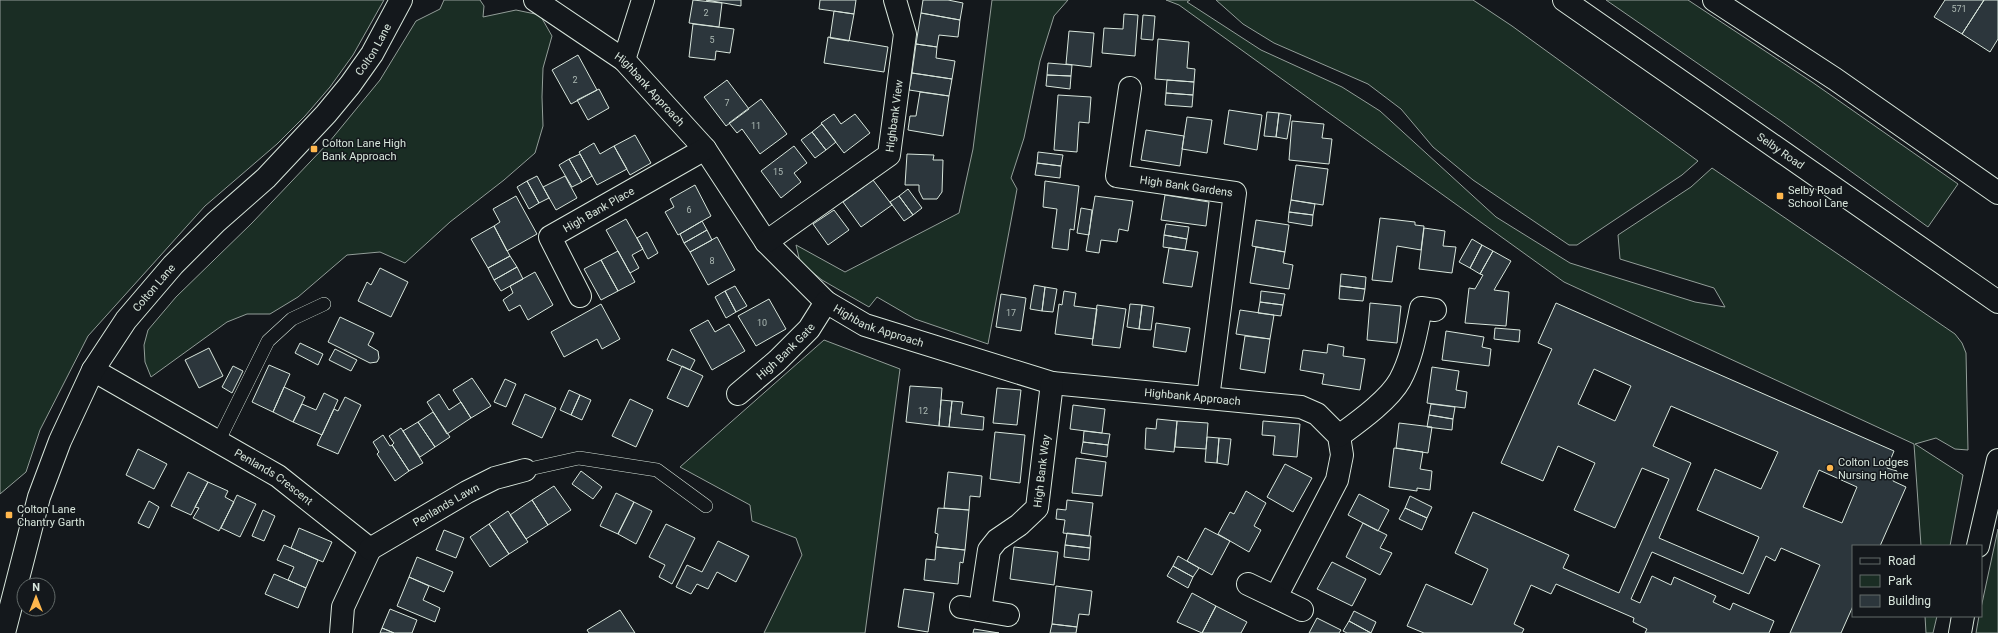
<svg xmlns="http://www.w3.org/2000/svg" width="1998" height="633" viewBox="0 0 1998 633" font-family="Roboto,sans-serif">
  <style>
    .green { fill: #1a2d24; stroke: #939e99 }
    .building { fill: #2c363c; stroke: #d8e6dc; fill-rule: evenodd }
    .lines { fill: none; stroke-linecap: round; stroke-linejoin: round }
    .service-casing { stroke: #d8e6dc; stroke-width: 14 }
    .minor-casing { stroke: #d8e6dc; stroke-width: 24 }
    .secondary-casing { stroke: #d8e6dc; stroke-width: 24 }
    .service { stroke: #14181c; stroke-width: 13 }
    .minor { stroke: #14181c; stroke-width: 22 }
    .secondary { stroke: #14181c; stroke-width: 22 }
    .poi-dot { fill: #ffb74d; stroke: #14181c; stroke-width: 1.5 }
    .labels { text-anchor: middle; stroke-width: 3; stroke-linejoin: round; paint-order: stroke }
    .number-label { font-size: 9px; fill: #adbab4 }
    .street-label { font-size: 11px; fill: #d8e6dc; stroke: #14181c }
    .poi-label { font-size: 11px; fill: #d8e6dc; stroke: #14181c; text-anchor: start }
  </style>
  <rect width="100%" height="100%" fill="#14181c"/>
  <!-- green -->
  <path class="green" d="M0,0h384l-31,55 -23,32 -25,29 -28,28 -72,62 -117,130 -48,94 -14,42 -26,22z
    M444,0h36l4,6 -1,11 33,-7 24,5 12,21 -9,32 -1,29 1,29 -8,27 -31,27 -54,42 -45,41 -25,-11 -33,3 -49,42 -28,17h-23l-20,8 -76,55 -6,-15 -1,-17 4,-15 28,-33 76,-74 78,-82 50,-61 36,-59 24,-12z
    M992,0h76l-14,16 -14,45 -16,77 -13,40 6,11 -29,155 -73,-25 -38,-22 -8,10 -47,-27 -22,-18 -4,-17 49,27 114,-59 14,-64z
    M1166,0h24l-3,2 74,48 81,37 38,24 116,106 74,46 125,39 30,5 -11,-19 -94,-29 -2,-24 73,-48 21,-19 243,166 7,9 4,10 2,97 -13,-1 -19,-11 -21,6 48,31 -13,71h-29l-7,-102 -350,-162 -385,-277z
    M1216,0h257l39,26 186,135 -16,14 -105,70h-8l-96,-65 -40,-33 -32,-38 -33,-25 -94,-41 -31,-19z
    M1606,0h82l124,82 146,102 -30,43 -147,-106z
    M824,340l76,29 -35,264h-101l38,-78 -6,-17 -44,-17 -2,-16 -70,-38z
    M1998,529v104h-22l3,-17h2v-8z
    M1925,616h12l-4,17h-7z"/>
  <!-- building -->
  <path class="building" d="M693,0l29,3 -3,24 -30,-4z
    M706,0h35v6z
    M820,0h36l-2,14 -35,-5z
    M923,0h25l15,3 -3,17 -39,-7z
    M1945,0h39l-22,34 -28,-17z
    M1984,0h14v39l-8,13 -28,-18z
    M834,11l20,3 -5,27 -19,-3z
    M921,13l39,7 -2,17 -19,-2 -2,12 -21,-3z
    M1124,14l14,1 -3,41 -33,-3 2,-25 19,1z
    M1143,15l12,1 -2,24 -12,-1z
    M693,24l41,5 -4,24 -14,-2 -1,9 -26,-3z
    M1069,31l25,2 -3,34 -25,-3z
    M828,37l60,10 -4,25 -60,-9z
    M1158,39l31,3 -2,26 8,1 -1,13 -39,-3z
    M916,44l21,3 -1,11 19,3 -3,18 -40,-6z
    M578,55l19,35 -26,14 -19,-34z
    M1048,63l24,2 -1,11 -24,-1z
    M912,73l40,6 -3,17 -40,-6z
    M1047,75l24,1 -1,13 -24,-3z
    M727,80l22,29 -23,17 -22,-29z
    M1167,80l27,2 -1,13 -27,-2z
    M599,89l10,19 -21,12 -11,-20z
    M920,92l29,4 -6,40 -35,-6 2,-14h6z
    M1166,93l27,2 -1,12 -27,-2z
    M1058,95l33,2 -2,26 -10,-1 -2,30 -23,-2z
    M761,99l26,35 -27,20 -18,-25 -5,4 -8,-10z
    M1229,110l33,5 -5,35 -33,-6z
    M1267,112l12,1 -3,24 -12,-1z
    M1279,113l12,2 -4,24 -11,-2z
    M834,114l7,10 14,-10 15,19 -26,20 -23,-30z
    M1187,117l25,3 -5,33 -25,-4z
    M1292,121l32,3 -2,14 10,1 -3,25 -40,-4z
    M822,124l14,18 -10,8 -14,-18z
    M1146,130l38,6 -4,30 -39,-6z
    M812,132l14,18 -11,8 -14,-18z
    M635,135l16,28 -21,12 -16,-29z
    M594,143l6,11 14,-8 13,23 -30,16 -18,-33z
    M794,146l13,17 -13,10 7,9 -20,16 -20,-27z
    M1038,152l25,3 -2,11 -24,-3z
    M580,154l12,22 -10,6 -13,-23z
    M907,154l27,1 -1,5h10l-1,32 -5,7h-14l-4,-8v-6h-14z
    M569,159l13,23 -10,5 -13,-22z
    M1037,163l24,3 -1,12 -25,-3z
    M1296,165l32,4 -5,36 -32,-5z
    M537,176l12,22 -10,5 -12,-22z
    M565,176l12,22 -21,12 -13,-23z
    M873,180l19,25 -31,22 -18,-25z
    M527,181l12,22 -10,6 -12,-22z
    M1045,181l34,5 -5,44 -4,-1 -2,21 -16,-2 5,-39 -14,-2z
    M695,185l16,31 -33,19 -13,-23 9,-5 -4,-8z
    M908,189l14,19 -9,7 -14,-19z
    M1165,195l44,7 -3,24 -45,-6z
    M516,196l21,38 -30,17 -13,-25 6,-4 -7,-13z
    M899,196l14,19 -9,6 -14,-19z
    M1095,196l38,5 -5,30 -9,-2 -2,13 -16,-2 -2,13 -13,-2z
    M1291,200l24,4 -2,11 -24,-3z
    M1081,208l11,2 -3,25 -12,-2z
    M834,210l15,20 -21,15 -15,-21z
    M1289,212l24,3 -1,11 -24,-4z
    M1380,218l35,4v3l9,1 -3,24 -24,-4 -5,36 -20,-2z
    M626,219l17,30 -11,6 7,13 -9,5 -24,-43z
    M1256,220l33,5 -4,27 -33,-6z
    M702,221l5,9 -23,13 -4,-9z
    M1166,224l23,3 -2,12 -23,-4z
    M494,226l16,30 -22,12 -17,-29z
    M1424,228l21,3 -2,15 13,1 -4,26 -33,-4z
    M707,230l5,10 -22,12 -6,-9z
    M647,232l11,21 -10,6 -11,-21z
    M1164,235l23,4 -2,11 -22,-3z
    M717,237l18,33 -27,15 -18,-33z
    M1472,239l10,6 -12,23 -11,-6z
    M1482,245l11,6 -13,23 -10,-6z
    M1256,247l29,5 -2,11 10,2 -4,24 -39,-6z
    M1169,248l29,4 -6,35 -29,-4z
    M618,251l17,31 -17,9 -17,-31z
    M1493,251l18,10 -17,29 15,2 -3,34 -41,-3 4,-35 6,1 8,-14 -3,-1z
    M510,256l7,11 -23,13 -6,-12z
    M601,260l17,31 -17,9 -17,-31z
    M517,267l6,12 -22,12 -7,-11z
    M380,268l28,14 -17,35 -33,-16 9,-19 4,3z
    M535,272l18,33 -25,15 -8,-15 -11,6 -6,-11 10,-7 -3,-7z
    M1341,274l25,3 -1,12 -25,-3z
    M1034,285l11,2 -3,24 -12,-2z
    M735,286l12,20 -11,6 -11,-21z
    M1340,286l25,3 -2,12 -24,-2z
    M1045,287l12,2 -4,23 -11,-1z
    M725,291l11,21 -10,6 -11,-21z
    M1064,291l12,2 -2,13 23,3 -4,30 -38,-5 4,-30 3,1z
    M1261,291l24,3 -2,11 -23,-3z
    M1001,294l25,4 -5,33 -25,-4z
    M769,299l17,30 -30,17 -18,-30z
    M1260,302l23,3 -2,11 -23,-3z
    M1370,303l31,3 -4,37 -30,-3z
    M1556,303l338,148 -7,17 10,3 -4,10 13,6 -26,59h-27v60l-12,27h-51l30,-68 -39,-17 -6,13 -9,-5 -17,38 -97,-42 -21,47 9,4 12,-27 19,9 3,-8 42,19 -3,6 17,8 3,-7 41,18 -5,12h-124l2,-4 -14,-7 1,-4 -78,-34 -5,10 -20,-9 -17,39 10,5 -2,4h-98l-17,-7 19,-42 46,21 16,-36 -33,-16 18,-41 96,43 -6,13 56,25 50,-114 -27,-11 -27,60 -41,-18 21,-47 -37,-17 -15,35 -42,-18 51,-114 -14,-6zM1594,369l37,17 -16,35 -37,-17zM1671,406l107,46 -17,37 -46,-20 -18,41 62,27 -16,37 -84,-36 32,-75 -38,-17zM1819,470l38,17 -15,36 -39,-16z
    M601,304l19,35 -18,10 -5,-10 -33,18 -13,-25z
    M1130,304l12,1 -3,24 -12,-2z
    M1097,305l29,4 -6,39 -28,-3z
    M1142,305l12,2 -3,23 -12,-1z
    M1240,310l34,5 -4,24 -34,-5z
    M340,317l34,16 -6,12 10,6 1,7 -2,4 -7,1 -42,-21z
    M708,320l7,12 14,-8 16,27 -33,19 -22,-40z
    M1156,323l34,5 -4,24 -33,-5z
    M1495,328l25,2 -1,12 -25,-3z
    M1446,331l38,6 -2,10 9,2 -2,17 -47,-6z
    M1245,336l25,3 -5,34 -25,-4z
    M300,343l23,11 -5,11 -23,-12z
    M1328,344l16,3 -1,9 22,3 -5,31 -38,-6 2,-10 -24,-4 3,-20 24,3z
    M209,348l14,28 -24,12 -14,-28z
    M335,349l22,11 -6,11 -22,-11z
    M672,349l23,11 -5,10 -23,-10z
    M269,365l21,9 -17,38 -21,-10z
    M233,366l10,5 -11,22 -10,-6z
    M682,366l21,10 -15,31 -21,-9z
    M1432,367l27,4 -3,19 11,2 -2,16 -38,-5z
    M472,378l19,28 -20,12 -18,-28z
    M505,379l11,5 -10,23 -12,-5z
    M910,386l32,2 -3,38 -33,-4z
    M284,387l21,10 -12,25 -20,-10z
    M997,388l24,2 -4,35 -24,-2z
    M569,390l11,5 -9,20 -11,-5z
    M324,393l14,7 -16,35 -29,-13 9,-18 14,6z
    M439,394l10,16 12,-8 10,16 -24,16 -20,-32z
    M525,394l31,14 -14,30 -30,-14z
    M580,395l11,5 -9,20 -11,-5z
    M345,397l16,8 -23,49 -21,-9 17,-36 4,2z
    M630,399l23,11 -17,37 -24,-11z
    M941,400l11,1 -3,26 -10,-1z
    M952,401l11,1 -2,12 23,3 -1,13 -34,-3z
    M1431,404l24,3 -2,12 -24,-4z
    M1073,405l32,4 -3,24 -32,-4z
    M433,412l17,25 -15,10 -17,-25z
    M1429,415l24,4 -1,11 -25,-3z
    M1157,419l20,2 -3,31 -29,-3 1,-21 10,1z
    M1177,421l31,2 -2,26 -31,-2z
    M1263,421l37,3 -3,33 -24,-2 2,-19 -13,-1z
    M418,422l17,25 -15,10 -17,-26z
    M1399,423l33,4 -4,26 -32,-5z
    M401,428l22,35 -14,8 -17,-26 2,-2 -5,-7z
    M1084,431l26,3 -2,11 -25,-3z
    M995,432l30,3 -5,48 -30,-4z
    M383,435l7,11 2,-1 17,26 -14,10 -18,-27 2,-2 -6,-10z
    M1207,437l12,1 -2,25 -12,-1z
    M1219,438l12,1 -3,26 -11,-2z
    M1083,442l25,3 -1,12 -26,-4z
    M1394,448l29,4 -3,17 12,2 -2,19 -13,-2v3l-28,-4z
    M138,449l29,15 -13,25 -28,-14z
    M1076,458l30,4 -4,34 -30,-3z
    M1285,464l27,14 -19,34 -26,-15z
    M581,471l21,16 -9,12 -21,-15z
    M188,472l20,10 -17,33 -20,-9z
    M948,472l34,4 -2,21 -10,-1 -1,14 -25,-2z
    M208,482l20,9 -3,6 9,5 -15,29 -26,-13 6,-10 -4,-1z
    M554,486l17,24 -23,15 -16,-25z
    M1246,491l20,12 -12,23 7,4 -12,22 -31,-18 12,-22 4,2z
    M616,493l18,9 -16,32 -18,-8z
    M1359,494l30,16 -11,21 -30,-16z
    M237,495l19,9 -16,33 -19,-9z
    M1410,496l22,11 -5,11 -22,-10z
    M532,500l16,25 -22,14 -16,-24z
    M1067,500l26,3 -4,33 -26,-3 2,-13 -9,-1 1,-10 9,1z
    M149,501l10,6 -10,21 -11,-5z
    M634,502l18,9 -16,33 -18,-10z
    M938,508l31,2 -4,40 -29,-3 2,-13 -3,-1z
    M1405,508l22,10 -5,12 -23,-11z
    M263,510l12,6 -11,25 -12,-5z
    M508,511l20,31 -19,12 -20,-30z
    M1363,523l24,12 -7,13 12,5 -12,22 -34,-18z
    M489,524l20,30 -19,13 -20,-30z
    M666,524l29,14 -23,46 -13,-7 6,-12 -16,-8z
    M299,528l33,14 -9,20 -32,-14z
    M1205,528l25,13 -18,34 -25,-14z
    M444,530l20,8 -8,20 -20,-8z
    M1067,533l24,3 -1,12 -25,-3z
    M718,541l31,15 -13,26 -19,-10 -9,17 -11,-5 -6,10 -15,-7 11,-22 15,7z
    M284,545l34,15 -12,28 -18,-8 6,-13 -17,-7z
    M1065,545l25,3 -1,12 -25,-3z
    M936,547l29,3 -2,13 -3,-1 -2,22 -34,-4 2,-21 9,1z
    M1014,547l44,5 -4,33 -44,-6z
    M1178,556l21,12 -6,9 -20,-11z
    M417,557l36,15 -9,20 -35,-15z
    M1332,562l34,17 -14,27 -35,-17z
    M1173,566l20,11 -5,11 -21,-12z
    M274,574l32,14 -8,20 -33,-14z
    M409,577l20,9 -6,14 17,8 -5,14 -38,-16z
    M1056,586l36,5 -3,24 -10,-1 -2,13 -25,-3z
    M904,589l30,4 -6,39 -30,-5z
    M1192,593l24,13 -14,27 -25,-11z
    M1216,606l31,16 -6,11h-39z
    M390,609l27,11 -5,13h-18l-12,-5z
    M620,610l15,23h-46l-2,-3z
    M1354,611l22,11 -5,11 -22,-12z
    M1317,618l24,12 -2,3h-30z
    M1349,621l22,12h-24l-4,-2z
    M1052,624l25,3 -1,6h-26z
    M382,628l12,5h-14z
    M974,629l25,4h-26z"/>
  <g class="lines">
    <defs>
      <path id="service" d="M218,442l50,-101 24,-22 32,-15
        M525,470l54,-12 78,12 49,36"/>
      <g id="minor">
        <path id="s1" d="M535,0l89,60 81,89 61,93 60,60 39,23 187,58 249,24 16,7 22,22 3,19 -5,25 -61,117"/>
        <path d="M624,60l19,-60"/>
        <path id="s2" d="M1130,88l-13,88 118,17 -27,205"/>
        <path id="s3" d="M766,242l123,-87 16,-121 -10,-34"/>
        <path id="s4" d="M580,296l-30,-59 155,-88"/>
        <path id="s5" d="M93,370l185,106 92,73 -27,58 -2,26"/>
        <path id="s6" d="M738,394l39,-33 32,-32 17,-27"/>
        <path d="M1339,436c19,-14 50,-36 61,-56 12,-22 16,-48 21,-72l14,2"/>
        <path d="M1978,546l20,-86"/>
        <path id="s7" d="M370,549l97,-57 28,-14 30,-8"/>
        <path d="M1248,584l54,26"/>
        <path d="M961,607l47,8"/>
        <path id="s8" d="M980,610l9,-60 8,-10 22,-15 18,-17 15,-125"/>
        <path id="s9" d="M4,633l35,-136 21,-56 33,-71 33,-50 47,-55 43,-43 50,-44 60,-64 24,-29 22,-31 29,-54"/>
        <path d="M1960,633l3,-17"/>
      </g>
      <g id="secondary">
        <path id="s10" d="M1564,0l434,302"/>
        <path d="M1714,0l121,79 163,114"/>
      </g>
    </defs>
    <!-- service casing -->
    <use href="#service" class="service-casing"/>
    <!-- minor casing -->
    <use href="#minor" class="minor-casing"/>
    <!-- secondary casing -->
    <use href="#secondary" class="secondary-casing"/>
    <!-- service -->
    <use href="#service" class="service"/>
    <!-- minor -->
    <use href="#minor" class="minor"/>
    <!-- secondary -->
    <use href="#secondary" class="secondary"/>
  </g>
  <!-- markers -->
  <g class="poi-dot">
    <rect x="310" y="145" width="8" height="8" rx="2"/>
    <rect x="1776" y="192" width="8" height="8" rx="2"/>
    <circle cx="1830" cy="468" r="4"/>
    <rect x="5" y="511" width="8" height="8" rx="2"/>
  </g>
  <g class="labels">
    <!-- number labels -->
    <g class="number-label">
      <text x="1959" y="12">571</text>
      <text x="706" y="16">2</text>
      <text x="712" y="43">5</text>
      <text x="575" y="83">2</text>
      <text x="727" y="106">7</text>
      <text x="756" y="129">11</text>
      <text x="778" y="175">15</text>
      <text x="689" y="213">6</text>
      <text x="712" y="264">8</text>
      <text x="1011" y="316">17</text>
      <text x="762" y="326">10</text>
      <text x="923" y="414">12</text>
    </g>
    <!-- street labels -->
    <g class="street-label">
      <text dy="4" stroke="none"><textPath href="#s9" startOffset="706">Colton Lane</textPath></text>
      <text dy="4" stroke="none"><textPath href="#s1" startOffset="146">Highbank Approach</textPath></text>
      <text dy="4" stroke="none"><textPath href="#s3" startOffset="190">Highbank View</textPath></text>
      <text dy="4" stroke="none"><textPath href="#s10" startOffset="264">Selby Road</textPath></text>
      <text dy="4" stroke="none"><textPath href="#s2" startOffset="159">High Bank Gardens</textPath></text>
      <text dy="4" stroke="none"><textPath href="#s4" startOffset="122">High Bank Place</textPath></text>
      <text dy="4" stroke="none"><textPath href="#s9" startOffset="381">Colton Lane</textPath></text>
      <text dy="4" stroke="none"><textPath href="#s1" startOffset="482">Highbank Approach</textPath></text>
      <text dy="4" stroke="none"><textPath href="#s6" startOffset="64">High Bank Gate</textPath></text>
      <text dy="4" stroke="none"><textPath href="#s1" startOffset="806">Highbank Approach</textPath></text>
      <text dy="4" stroke="none"><textPath href="#s8" startOffset="162">High Bank Way</textPath></text>
      <text dy="4" stroke="none"><textPath href="#s5" startOffset="210">Penlands Crescent</textPath></text>
      <text dy="4" stroke="none"><textPath href="#s7" startOffset="88">Penlands Lawn</textPath></text>
    </g>
    <!-- poi labels -->
    <g class="poi-label">
      <text x="322" y="147">Colton Lane High<tspan x="322" dy="13">Bank Approach</tspan></text>
      <text x="1788" y="194">Selby Road<tspan x="1788" dy="13">School Lane</tspan></text>
      <text x="1838" y="466">Colton Lodges<tspan x="1838" dy="13">Nursing Home</tspan></text>
      <text x="17" y="513">Colton Lane<tspan x="17" dy="13">Chantry Garth</tspan></text>
    </g>
  </g>
  <!-- legend -->
  <rect x="1852" y="545" width="130" height="72" fill="#14181c" stroke="#626a69"/>
  <rect x="1860" y="558" width="20" height="6" fill="#14181c" stroke="#626a69"/>
  <text x="1888" y="565" font-size="12" fill="#d8e6dc">Road</text>
  <rect x="1860" y="575" width="20" height="12" fill="#1a2d24" stroke="#626a69"/>
  <text x="1888" y="585" font-size="12" fill="#d8e6dc">Park</text>
  <rect x="1860" y="595" width="20" height="12" fill="#2c363c" stroke="#626a69"/>
  <text x="1888" y="605" font-size="12" fill="#d8e6dc">Building</text>
  <!-- north arrow -->
  <g transform="translate(36 597)"><circle r="19" fill="#14181c" stroke="#626a69"/>
  <path d="M0-3L7 15L0 10L-7 15Z" fill="#ffb74d"/>
  <text y="-6" font-size="11" font-weight="bold" text-anchor="middle" fill="#d8e6dc">N</text>
  </g>
</svg>
